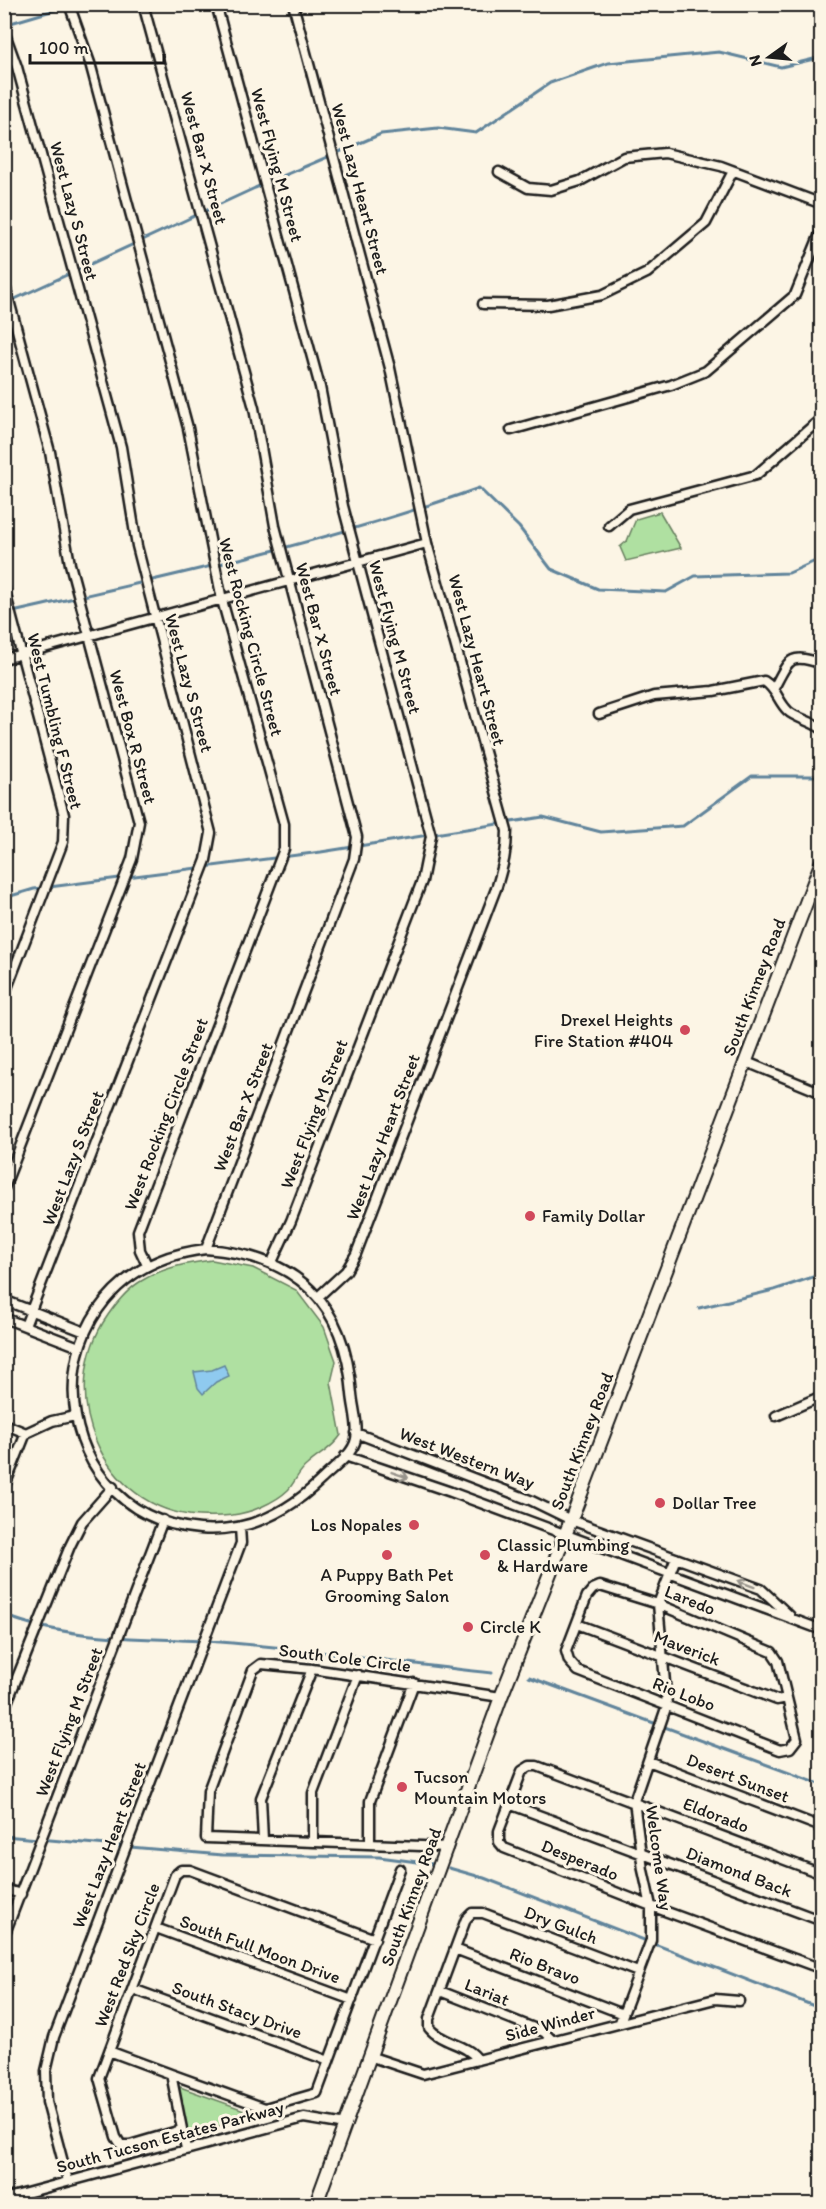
<svg xmlns="http://www.w3.org/2000/svg" width="826" height="2209" viewBox="0 0 826 2209" font-family="Itim,sans-serif">
  <style>
    .green { fill: #afe0a1; stroke: #667e5e; stroke-width: 1.5 }
    .water { fill: #8fcaef; stroke: #61849b; stroke-width: 1.5 }
    .lines { fill: none; stroke-linecap: round; stroke-linejoin: round }
    .stream { stroke: #61849b; stroke-width: 3 }
    .minor-casing { stroke: #1c1c1c; stroke-width: 13 }
    .secondary-casing { stroke: #1c1c1c; stroke-width: 16 }
    .minor { stroke: #fcf5e5; stroke-width: 8 }
    .secondary { stroke: #fcf5e5; stroke-width: 12 }
    .oneway { stroke: #97938b }
    .poi-dot { fill: #d1495b; stroke: #fcf5e5; stroke-width: 2 }
    .labels { text-anchor: middle; stroke-width: 6; stroke-linejoin: round; paint-order: stroke }
    .street-label { font-size: 18px; fill: #1c1c1c; stroke: #fcf5e5 }
    .poi-label { font-size: 18px; fill: #1c1c1c; stroke: #fcf5e5; text-anchor: start }
  </style>
  <rect width="100%" height="100%" fill="#fcf5e5"/>
  <filter id="ink" filterUnits="userSpaceOnUse"><feTurbulence type="fractalNoise" baseFrequency=".0167" numOctaves="2"/><feDisplacementMap in="SourceGraphic" scale="12" xChannelSelector="R" yChannelSelector="G"/><feConvolveMatrix kernelMatrix="1 2 1 2 8 2 1 2 1" color-interpolation-filters="sRGB"/></filter>
  <g filter="url(#ink)">
    <!-- green -->
    <path class="green" d="M660,512l21,36 -55,13 -6,-14 7,-6 9,-22z
      M212,1260l41,8 43,22 28,37 12,34 -5,21 10,53c-9,14 -22,19 -34,30 -8,6 -12,17 -19,25 -6,6 -18,13 -27,17 -20,9 -40,10 -62,9 -98,-6 -145,-124 -91,-201 9,-13 22,-28 35,-35 22,-13 45,-17 69,-20z
      M180,2087l81,29 -74,18 -9,-38z"/>
    <!-- water -->
    <path class="water" d="M224,1365l5,11 -13,6 -13,12 -5,-6 -4,-16 18,-2z"/>
    <g class="lines">
      <!-- stream -->
      <path class="stream" d="M4,25l71,-21
        M4,304l251,-116 126,-54 57,-6 38,5 74,-50 58,-20 111,-11 62,15 41,-10
        M4,614c159,-36 322,-71 475,-126l40,39 32,42 47,20 68,3 29,-16 94,-3 33,-15
        M4,898l30,-9 287,-37 222,-35 58,15 82,-6 69,-50h70
        M699,1308l75,-18 48,-16
        M4,1615c67,27 146,22 216,27 91,7 181,21 272,31
        M529,1677l293,108
        M4,1836l218,19 157,2 54,7
        M449,1868l35,10 338,131"/>
      <defs>
        <path id="minor" d="M69,4l21,59 98,365 34,172 62,224v25l-146,382 2,19 7,15
          M143,4l111,404 21,118 82,311 -3,22 -148,390
          M216,4l104,383 23,119 88,330 -9,45 -131,340 -19,41
          M293,4l97,364 37,175 80,288c0,20 -4,35 -10,55l-141,368 -10,17 -28,26
          M4,31l13,36 104,380 16,99 74,287 -5,27 -181,466
          M499,172l29,16 23,2 29,-9 44,-24 41,-4 56,13 101,38
          M4,282l46,170 20,112 69,258 -7,37 -128,329
          M483,304l65,1 54,-10 45,-22 59,-50 27,-52
          M511,430l160,-45 35,-14 89,-76 27,-66
          M609,526l20,-17 127,-34 66,-57
          M4,588l60,227 -1,27 -59,154
          M4,659l423,-116
          M774,688c15,-28 15,-36 48,-24
          M599,714l55,-18 59,-5 51,-10c13,8 14,21 24,30 7,7 24,10 34,18
          M744,1061l78,32
          M206,1249c92,7 139,54 146,145 1,13 7,32 4,45 -3,16 -24,30 -35,41 -34,33 -73,53 -121,49 -164,-14 -175,-259 6,-280z
          M4,1300l81,32
          M4,1318l75,29
          M776,1416l46,-20
          M4,1424l22,9 26,-12 23,-5
          M356,1433l174,67 41,20 190,69 29,27
          M345,1456l106,36 371,138
          M4,1488l22,-55
          M600,1586l58,18 114,48 6,9 19,78 -7,9 -10,2 -202,-79 -9,-10 -3,-10 21,-55 6,-7z
          M577,1624l200,76 10,-2
          M4,1710l66,-164 12,-24 31,-35
          M648,1761l168,64 6,5
          M509,1804l313,117
          M263,1840l-2,-42 51,-129
          M313,1842v-49l45,-118
          M370,1844v-43l44,-118
          M448,1847l-242,-9 2,-47 45,-121 8,-6 51,5 189,28
          M822,1874l-285,-108h-7l-8,5 -23,60v11l5,6 147,58 171,63
          M4,1889l17,5
          M156,1928l196,72
          M4,1936l159,-416
          M455,1949l168,65
          M133,1989l196,72
          M440,1991l104,41 8,8
          M620,2022l31,-82v-34l-8,-36 -9,-69 33,-96 -9,-101 18,-46
          M109,2051l62,23 15,75
          M372,2057l51,17 292,-75 24,2
          M478,2060c-11,-17 -36,-16 -49,-32v-9l37,-100 6,-6h11l155,59
          M171,2074l94,34 52,-15 83,-224
          M181,2130l-51,15h-9l-5,-8 -17,-59 76,-203 6,-5h9l185,69
          M68,2181l-21,-79 -1,-31 8,-34 187,-494 -1,-16
          M4,2199l300,-81 42,7"/>
        <path id="secondary" d="M316,2204l185,-507 70,-177 251,-659"/>
      </defs>
      <!-- minor casing -->
      <use href="#minor" class="minor-casing"/>
      <!-- secondary casing -->
      <use href="#secondary" class="secondary-casing"/>
      <!-- minor -->
      <use href="#minor" class="minor"/>
      <!-- secondary -->
      <use href="#secondary" class="secondary"/>
    </g>
    <!-- one-way arrows -->
    <defs><path id="oneway-shaft" d="M-6 0H5M1.5-3L5.5 0L1.5 3" fill="none" stroke-width="1.6" stroke-linecap="round" stroke-linejoin="round" transform="scale(1.5)"/></defs>
    <g class="oneway">
      <use href="#oneway-shaft" transform="translate(400 1475) rotate(19)"/>
      <use href="#oneway-shaft" transform="translate(746 1584) rotate(-160)"/>
    </g>
  </g>
  <!-- markers -->
  <g class="poi-dot">
    <circle cx="685" cy="1030" r="6"/>
    <circle cx="530" cy="1216" r="6"/>
    <circle cx="660" cy="1503" r="6"/>
    <circle cx="414" cy="1525" r="6"/>
    <circle cx="387" cy="1555" r="6"/>
    <circle cx="485" cy="1555" r="6"/>
    <circle cx="468" cy="1627" r="6"/>
    <circle cx="402" cy="1787" r="6"/>
  </g>
  <g class="labels">
    <!-- street labels -->
    <g class="street-label">
      <text transform="translate(204 158) rotate(75)" y="6">West Bar X Street</text>
      <text transform="translate(277 165) rotate(75)" y="6">West Flying M Street</text>
      <text transform="translate(360 189) rotate(75)" y="6">West Lazy Heart Street</text>
      <text transform="translate(74 211) rotate(75)" y="6">West Lazy S Street</text>
      <text transform="translate(319 629) rotate(75)" y="6">West Bar X Street</text>
      <text transform="translate(251 637) rotate(75)" y="6">West Rocking Circle Street</text>
      <text transform="translate(395 637) rotate(75)" y="6">West Flying M Street</text>
      <text transform="translate(477 660) rotate(75)" y="6">West Lazy Heart Street</text>
      <text transform="translate(189 683) rotate(75)" y="6">West Lazy S Street</text>
      <text transform="translate(55 721) rotate(76)" y="6">West Tumbling F Street</text>
      <text transform="translate(133 737) rotate(75)" y="6">West Box R Street</text>
      <text transform="translate(754 987) rotate(-69)" y="6">South Kinney Road</text>
      <text transform="translate(243 1107) rotate(-69)" y="6">West Bar X Street</text>
      <text transform="translate(166 1114) rotate(-69)" y="6">West Rocking Circle Street</text>
      <text transform="translate(314 1114) rotate(-69)" y="6">West Flying M Street</text>
      <text transform="translate(383 1137) rotate(-69)" y="6">West Lazy Heart Street</text>
      <text transform="translate(73 1158) rotate(-69)" y="6">West Lazy S Street</text>
      <text transform="translate(582 1441) rotate(-69)" y="6">South Kinney Road</text>
      <text transform="translate(467 1458) rotate(21)" y="6">West Western Way</text>
      <text transform="translate(690 1600) rotate(22)" y="6">Laredo</text>
      <text transform="translate(687 1648) rotate(21)" y="6">Maverick</text>
      <text transform="translate(345 1658) rotate(7)" y="6">South Cole Circle</text>
      <text transform="translate(684 1694) rotate(21)" y="6">Rio Lobo</text>
      <text transform="translate(69 1722) rotate(-69)" y="6">West Flying M Street</text>
      <text transform="translate(738 1778) rotate(21)" y="6">Desert Sunset</text>
      <text transform="translate(716 1815) rotate(21)" y="6">Eldorado</text>
      <text transform="translate(109 1845) rotate(-69)" y="6">West Lazy Heart Street</text>
      <text transform="translate(659 1858) rotate(82)" y="6">Welcome Way</text>
      <text transform="translate(580 1860) rotate(22)" y="6">Desperado</text>
      <text transform="translate(739 1872) rotate(21)" y="6">Diamond Back</text>
      <text transform="translate(411 1897) rotate(-70)" y="6">South Kinney Road</text>
      <text transform="translate(561 1925) rotate(21)" y="6">Dry Gulch</text>
      <text transform="translate(260 1949) rotate(20)" y="6">South Full Moon Drive</text>
      <text transform="translate(127 1955) rotate(-69)" y="6">West Red Sky Circle</text>
      <text transform="translate(545 1966) rotate(21)" y="6">Rio Bravo</text>
      <text transform="translate(487 1992) rotate(22)" y="6">Lariat</text>
      <text transform="translate(237 2010) rotate(20)" y="6">South Stacy Drive</text>
      <text transform="translate(550 2024) rotate(-15)" y="6">Side Winder</text>
      <text transform="translate(170 2137) rotate(-15)" y="6">South Tucson Estates Parkway</text>
    </g>
    <!-- poi labels -->
    <g class="poi-label">
      <text x="673" y="1026" text-anchor="end">Drexel Heights<tspan x="673" dy="21">Fire Station #404</tspan></text>
      <text x="542" y="1222">Family Dollar</text>
      <text x="672" y="1509">Dollar Tree</text>
      <text x="402" y="1531" text-anchor="end">Los Nopales</text>
      <text x="497" y="1551">Classic Plumbing<tspan x="497" dy="21">&amp; Hardware</tspan></text>
      <text x="387" y="1581" text-anchor="middle">A Puppy Bath Pet<tspan x="387" dy="21">Grooming Salon</tspan></text>
      <text x="480" y="1633">Circle K</text>
      <text x="414" y="1783">Tucson<tspan x="414" dy="21">Mountain Motors</tspan></text>
    </g>
  </g>
  <!-- margin -->
  <rect width="826" height="2209" fill="none" stroke="#fcf5e5" stroke-width="24"/>
  <rect x="12" y="12" width="802" height="2185" fill="none" stroke="#1c1c1c" stroke-width="2" filter="url(#ink)"/>
  <!-- north arrow -->
  <g transform="translate(769 57) rotate(255)" stroke="#fcf5e5" stroke-width="4.5" paint-order="stroke">
  <path d="M0-4.5L10 22L0 15L-10 22Z" fill="#1c1c1c"/>
  <text y="-9" font-size="16" font-weight="bold" text-anchor="middle" fill="#1c1c1c">N</text>
  </g>
  <!-- scale -->
  <path d="M30 54v9h134v-9" fill="none" stroke="#1c1c1c" stroke-width="3"/>
  <text x="39" y="54" font-size="18" fill="#1c1c1c" stroke="#fcf5e5" stroke-width="4.5" paint-order="stroke">100 m</text>
</svg>
